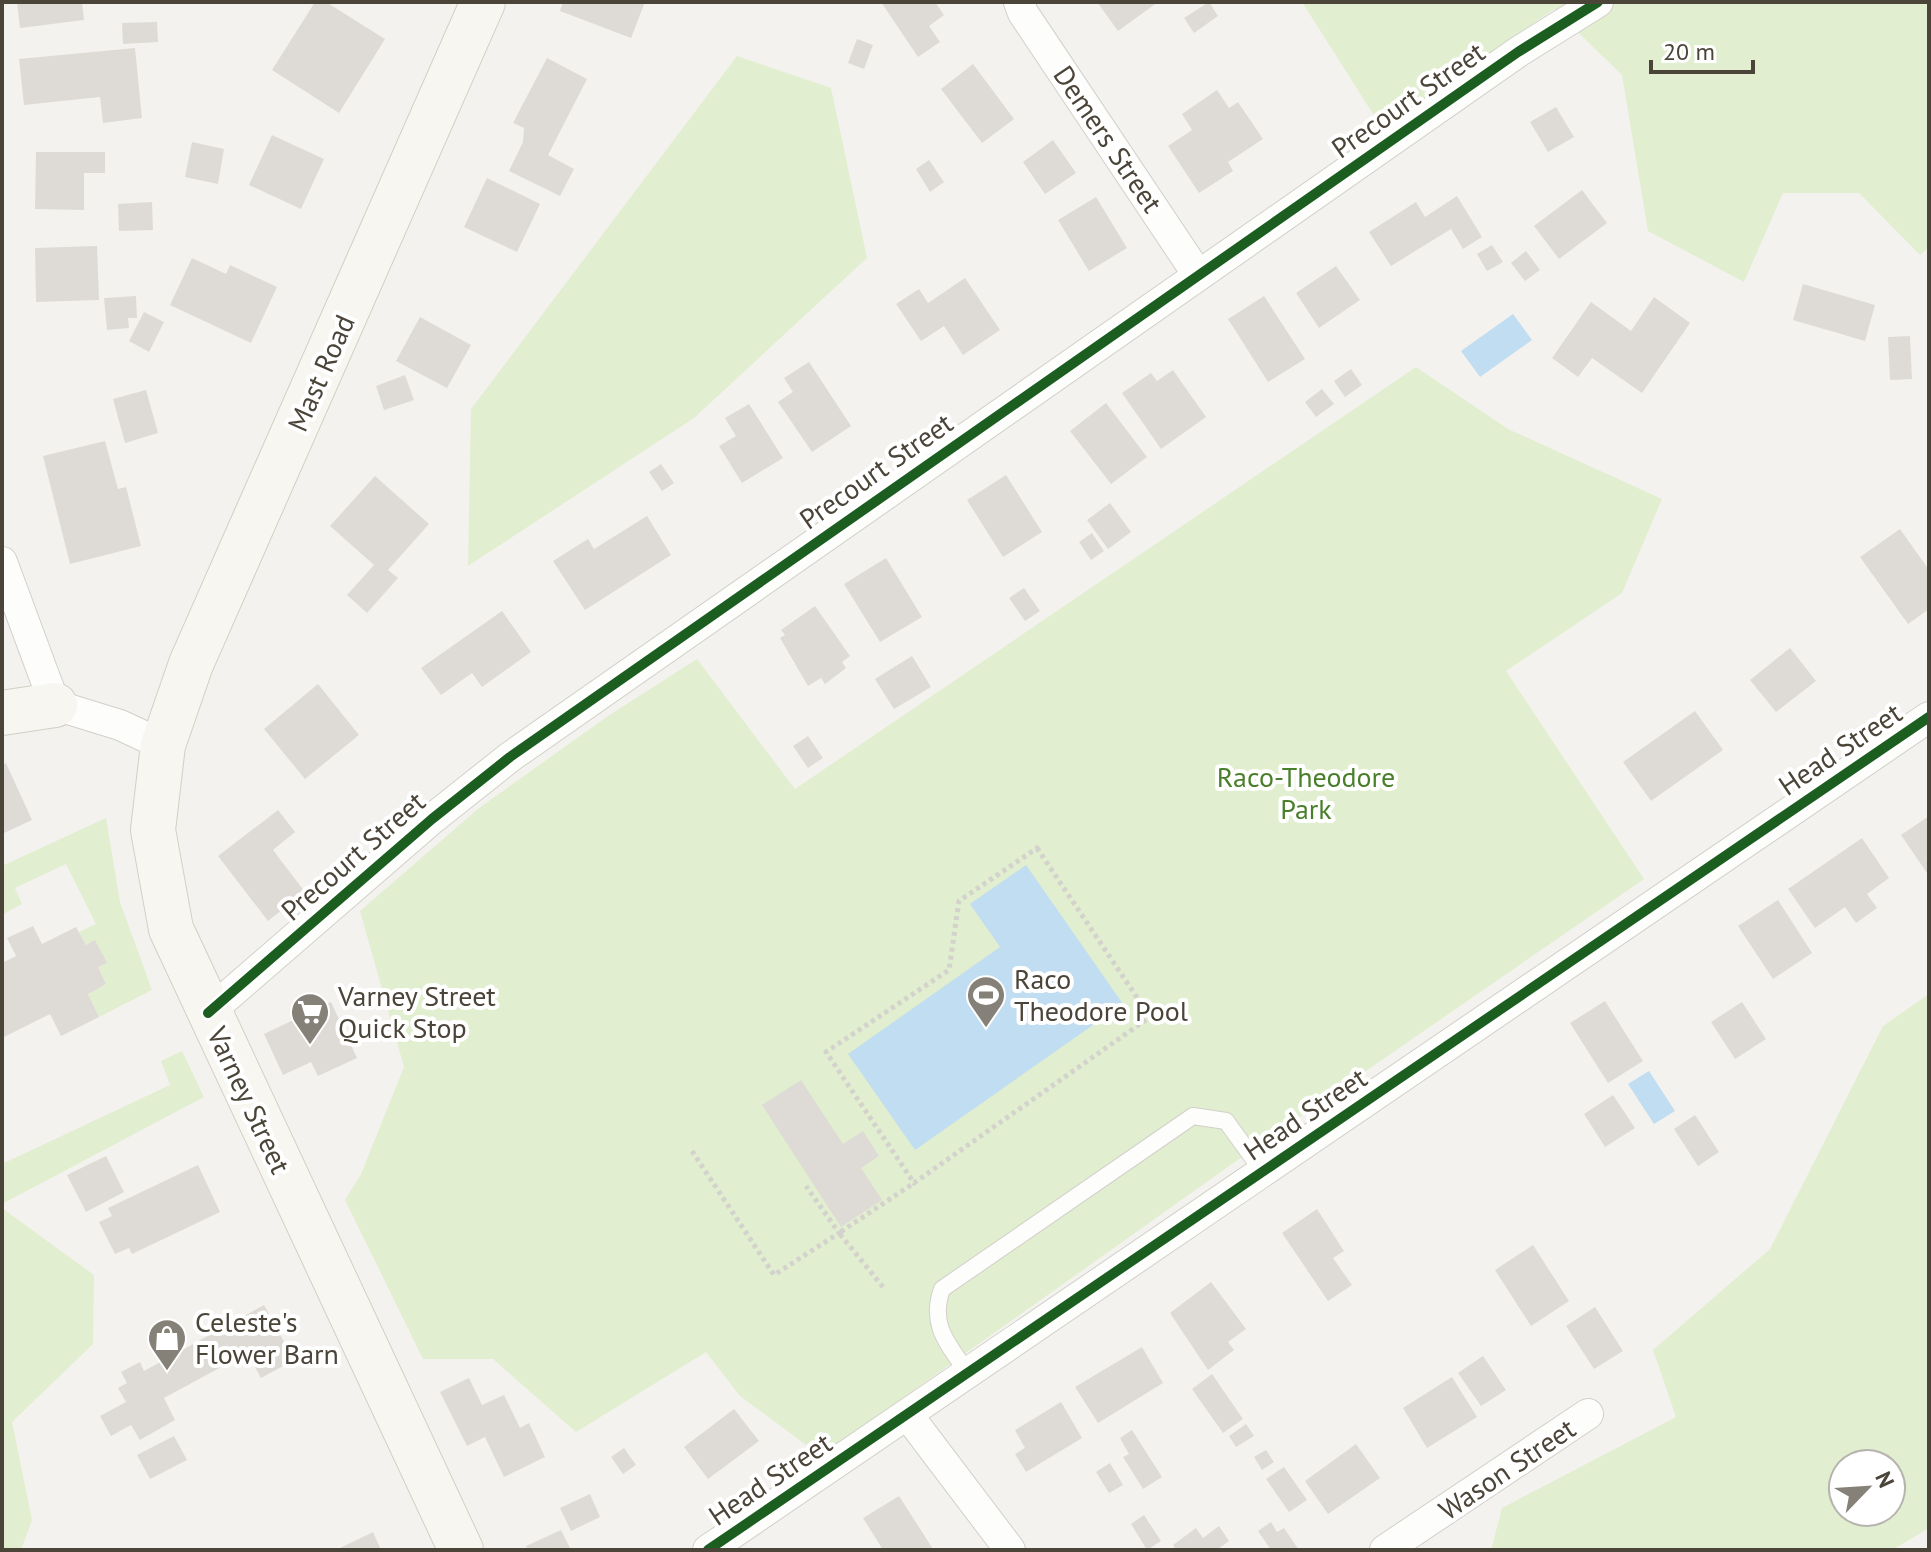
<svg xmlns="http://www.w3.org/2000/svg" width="1931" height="1552" viewBox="0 0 1931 1552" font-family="'PT Sans',sans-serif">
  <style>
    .green { fill: #e1eecf; fill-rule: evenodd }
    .water { fill: #c0ddf1 }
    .building { fill: #dedbd6 }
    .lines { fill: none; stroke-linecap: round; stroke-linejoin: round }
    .lane-casing { stroke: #d2d0cb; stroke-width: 18 }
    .street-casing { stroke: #d2d0cb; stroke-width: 32 }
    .secondary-casing { stroke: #d3cfc5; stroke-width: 46 }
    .path { stroke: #d3d2cc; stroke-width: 5; stroke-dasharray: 4 4; stroke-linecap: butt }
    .lane { stroke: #fdfdfc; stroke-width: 16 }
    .street { stroke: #fdfdfc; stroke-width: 30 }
    .secondary { stroke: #f7f6f1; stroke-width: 44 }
    .cycleway-casing { stroke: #fff; stroke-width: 15 }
    .cycleway { stroke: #1b5e20; stroke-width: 10 }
    .labels { text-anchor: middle; stroke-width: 8; stroke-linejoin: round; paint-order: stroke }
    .street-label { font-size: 28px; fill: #4b4439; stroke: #fff }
    .park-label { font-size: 28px; fill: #4a7f2a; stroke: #fff }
    .poi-label { font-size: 28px; fill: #4b4439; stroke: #fff; text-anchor: start }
  </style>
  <rect width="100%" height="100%" fill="#f4f2ee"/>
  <!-- green -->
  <path class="green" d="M1302,2h627v245l-9,8 -61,-62h-76l-39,89 -96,-51 -26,-156 -68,-66 -172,119z
    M737,56l94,32 36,170 -173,160 -226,148 3,-157z
    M1416,367l92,62 154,70 -40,94 -116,78 138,208 -381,263 -442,314 -81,-60 -34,-44 -130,80 -83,-73h-70l-78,-159 16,-26 43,-107 -44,-156 119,-103 129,-92 89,-57 98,130z
    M106,818l14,84 32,88 -53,27 -11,-23 18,-10 -8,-17 8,-4 -11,-23 -9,5 -7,-13 17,-8 -30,-60 -51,24 7,16 -20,11v-49z
    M1929,994v534l-37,22h-401l11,-42 174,-91 -23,-67 117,-101 113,-223zM1843,1464h48v48h-48z
    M182,1051l22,46 -202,107v-40l168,-79 -9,-24z
    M2,1208l92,67 -1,69 -81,78 20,98 -11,30h-19z"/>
  <!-- water -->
  <path class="water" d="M1513,314l19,26 -52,37 -19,-26z
    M1026,865l97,139 -208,146 -67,-96 152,-107 -30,-43z
    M1649,1071l26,40 -21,13 -26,-40z"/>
  <!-- building -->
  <path class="building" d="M17,2h65l2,18 -64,8z
    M315,2h11l59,37 -46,74 -67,-43z
    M563,2h82l-14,36 -71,-27z
    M881,2h54l9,13 -15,11 11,16 -22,15z
    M1097,2h61l-40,29z
    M1209,2l9,14 -24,17 -10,-15z
    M157,22l1,20 -35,2 -1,-21z
    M857,39l16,6 -9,24 -16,-6z
    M135,48l7,70 -39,5 -3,-26 -76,8 -5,-46z
    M547,58l40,21 -39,76 26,14 -14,27 -51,-25 14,-29 1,-14 -11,-5z
    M973,64l41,55 -32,24 -41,-54z
    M1217,90l12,18 9,-6 25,37 -35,23 5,9 -34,22 -31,-47 24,-16 -10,-16z
    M1556,107l18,30 -26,15 -18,-30z
    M272,135l52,24 -23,50 -52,-24z
    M1053,140l23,33 -31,21 -22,-32z
    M192,142l32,7 -6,35 -33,-7z
    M36,152h69v21h-21v37l-49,-1z
    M929,160l15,22 -14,10 -14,-23z
    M487,178l53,26 -23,48 -53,-25z
    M1582,190l25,33 -48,36 -25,-33z
    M1457,196l25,41 -19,12 -12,-20 -60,37 -22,-34 47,-30 9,15z
    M1096,197l31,51 -38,23 -31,-51z
    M152,202l1,28 -34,1 -1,-27z
    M1492,245l11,17 -16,9 -10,-17z
    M97,246l2,54 -63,2 -1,-54z
    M1526,251l14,19 -15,11 -14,-18z
    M192,258l34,16 4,-9 47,22 -26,56 -81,-38z
    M1336,266l24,34 -41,28 -23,-35z
    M965,278l35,52 -37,25 -19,-29 -23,15 -25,-37 23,-15 9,14z
    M1803,284l72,21 -10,36 -72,-21z
    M136,296l1,22h-9l1,10 -22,2 -3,-32z
    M1264,296l41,63 -37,23 -40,-63z
    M1654,297l36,26 -48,70 -50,-35 -14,19 -26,-19 39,-56 40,29z
    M144,312l20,10 -15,30 -20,-11z
    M420,317l51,28 -24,43 -51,-27z
    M1910,336l2,43 -22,1 -2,-43z
    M809,362l42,64 -39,26 -34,-50 15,-10 -9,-14z
    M1351,369l11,16 -17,12 -11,-16z
    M1173,370l33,47 -45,32 -39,-56 29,-20 6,8z
    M405,375l9,25 -30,10 -8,-24z
    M1322,389l12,15 -18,13 -11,-15z
    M146,390l12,43 -33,10 -12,-44z
    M1106,403l41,54 -36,27 -41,-53z
    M749,404l34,54 -41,25 -23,-37 17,-10 -11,-18z
    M105,441l13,48 8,-2 15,59 -71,18 -27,-108z
    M661,464l13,19 -12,8 -13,-19z
    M1006,475l36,57 -39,25 -36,-57z
    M375,476l54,48 -41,46 10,8 -31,35 -20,-18 27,-30 -44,-39z
    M1110,503l21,29 -23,17 -21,-29z
    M647,516l24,39 -86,55 -32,-49 35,-22 6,10z
    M1900,529l29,41v39l-21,15 -48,-67z
    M1092,533l12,18 -13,9 -12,-18z
    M886,558l36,59 -42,25 -36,-58z
    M1024,588l16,23 -15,10 -16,-23z
    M815,606l35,50 -8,6 4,6 -21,16 -4,-6 -13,8 -28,-48 5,-3 -4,-5z
    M502,611l29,41 -49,35 -10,-14 -31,22 -20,-27z
    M1790,648l26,33 -40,31 -26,-32z
    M912,656l19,31 -37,22 -19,-30z
    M318,684l41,51 -54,44 -41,-50z
    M1695,711l28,39 -72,51 -28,-39z
    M808,736l15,22 -15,10 -15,-22z
    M6,763l26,57 -30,14v-69z
    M278,810l17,22 -22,18 32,42 -37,29 -50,-65z
    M1929,816v60l-28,-41z
    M1862,838l27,40 -22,16 10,14 -21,15 -11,-16 -30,21 -27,-39z
    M1778,900l34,53 -39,26 -35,-53z
    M33,926l9,18 34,-17 10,18 9,-5 12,23 -9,4 8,17 -18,10 11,23 -38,19 -11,-22 -48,24v-75l14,-7 -9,-18z
    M1605,1001l38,60 -35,22 -38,-60z
    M331,1002l26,56 -39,18 -7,-14 -28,13 -19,-41z
    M1742,1002l24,37 -31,20 -24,-37z
    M801,1080l42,64 20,-13 16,25 -18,12 21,32 -41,27 -79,-122z
    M1613,1095l22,33 -30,19 -21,-33z
    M1695,1115l24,37 -21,14 -24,-37z
    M106,1156l18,36 -38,20 -19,-37z
    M198,1165l22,47 -88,42 -3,-6 -14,6 -16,-32 13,-6 -4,-8z
    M1317,1209l27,42 -11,7 19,27 -24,16 -46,-68z
    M1533,1245l36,56 -38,25 -36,-56z
    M1211,1282l35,47 -18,13 6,8 -26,20 -38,-57z
    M264,1305l30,55 -33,18 -14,-25 -83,45 11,22 -35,20 -9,-15 -20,11 -11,-20 26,-14 -8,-14 9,-5 -6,-11 19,-10 4,9z
    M1595,1307l28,44 -29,18 -28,-43z
    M1142,1347l21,36 -65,40 -23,-36z
    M1483,1356l23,34 -25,16 -23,-33z
    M1212,1374l31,45 -20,14 -31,-44z
    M1452,1377l25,40 -50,31 -24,-40z
    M469,1378l13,27 22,-10 16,33 9,-5 16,34 -41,20 -19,-40 -18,9 -27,-54z
    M1061,1402l21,36 -56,34 -11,-18 10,-6 -10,-18z
    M734,1409l25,32 -51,38 -24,-32z
    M1246,1424l8,12 -18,11 -7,-11z
    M1132,1430l30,47 -19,12 -20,-32 6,-3 -9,-16z
    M174,1436l13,24 -37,19 -13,-24z
    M1356,1444l24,34 -52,36 -23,-33z
    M624,1448l12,17 -13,9 -12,-17z
    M1266,1450l8,12 -12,8 -8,-13z
    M1110,1463l13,22 -14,8 -13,-21z
    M1284,1467l23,33 -18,12 -23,-33z
    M590,1494l10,23 -29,14 -11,-23z
    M899,1496l34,53 -3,1h-47l-20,-32z
    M1144,1515l17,26 -14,9 -16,-26z
    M1271,1522l6,10 7,-4 15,22h-28l-13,-19z
    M1219,1526l10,15 -12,9h-41l-3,-5 23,-17 7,10z
    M561,1530l10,20h-43l-2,-4z
    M373,1532l8,18h-45z"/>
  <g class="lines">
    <defs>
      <path id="lane" d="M968,1373c-20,-29 -39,-48 -26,-84l251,-173 33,5 37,51"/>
      <path id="street" d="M1019,2l4,11 175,262
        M2,562l53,143 65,20 43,20
        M208,1013l224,-194 78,-62 1008,-705 80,-50
        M907,1414l103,136
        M708,1550l1221,-833
        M1385,1550l203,-136"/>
      <path id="secondary" d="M2,713l53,-8
        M461,1550l-290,-621 -18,-99 10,-85 28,-81 292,-662"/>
    </defs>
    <!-- lane casing -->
    <use href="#lane" class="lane-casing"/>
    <!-- street casing -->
    <use href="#street" class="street-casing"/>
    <!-- secondary casing -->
    <use href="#secondary" class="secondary-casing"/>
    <!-- path -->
    <path class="path" d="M1037,848l113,169 -236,166 -88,-131 123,-82 10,-69z
      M692,1151l82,124 65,-42 -33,-47
      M883,1287l-44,-54 75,-50"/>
    <!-- lane -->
    <use href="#lane" class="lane"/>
    <!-- street -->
    <use href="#street" class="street"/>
    <!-- secondary -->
    <use href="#secondary" class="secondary"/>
    <defs>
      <path id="cycleway" d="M208,1013l224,-194 78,-62 1008,-705 80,-50
        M708,1550l1221,-833"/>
    </defs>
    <!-- cycleway casing -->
    <use href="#cycleway" class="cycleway-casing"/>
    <!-- cycleway -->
    <use href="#cycleway" class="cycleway"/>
  </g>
  <!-- icons -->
  <defs>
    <symbol id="stadium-pin" viewBox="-11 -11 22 30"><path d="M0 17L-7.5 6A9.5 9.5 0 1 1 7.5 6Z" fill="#868178" stroke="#fff"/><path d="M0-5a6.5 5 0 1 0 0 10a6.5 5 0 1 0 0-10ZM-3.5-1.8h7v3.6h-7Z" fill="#fff"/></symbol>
    <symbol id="supermarket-pin" viewBox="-11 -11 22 30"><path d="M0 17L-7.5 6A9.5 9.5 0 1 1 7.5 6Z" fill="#868178" stroke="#fff"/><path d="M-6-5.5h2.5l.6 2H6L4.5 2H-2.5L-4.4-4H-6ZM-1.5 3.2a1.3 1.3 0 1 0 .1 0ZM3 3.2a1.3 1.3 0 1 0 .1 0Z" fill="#fff"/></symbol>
    <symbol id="shop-pin" viewBox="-11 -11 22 30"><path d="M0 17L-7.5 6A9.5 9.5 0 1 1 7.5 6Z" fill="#868178" stroke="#fff"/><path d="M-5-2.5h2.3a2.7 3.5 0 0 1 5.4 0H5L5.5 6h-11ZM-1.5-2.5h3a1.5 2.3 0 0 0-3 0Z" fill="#fff"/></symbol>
  </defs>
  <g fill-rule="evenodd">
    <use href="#stadium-pin" x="964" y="973" width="44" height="60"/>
    <use href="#supermarket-pin" x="288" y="990" width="44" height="60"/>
    <use href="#shop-pin" x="145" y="1316" width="44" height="60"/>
  </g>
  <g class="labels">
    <!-- street labels -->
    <g class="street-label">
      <text transform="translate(1408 100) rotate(-35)" y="10">Precourt Street</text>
      <text transform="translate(1108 139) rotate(56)" y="10">Demers Street</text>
      <text transform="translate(321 373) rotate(-66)" y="10">Mast Road</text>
      <text transform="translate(876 471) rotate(-35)" y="10">Precourt Street</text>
      <text transform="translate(1840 749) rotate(-34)" y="10">Head Street</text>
      <text transform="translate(353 856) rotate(-41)" y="10">Precourt Street</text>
      <text transform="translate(249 1100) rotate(65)" y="10">Varney Street</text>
      <text transform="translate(1305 1114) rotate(-34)" y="10">Head Street</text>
      <text transform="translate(1507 1469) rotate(-34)" y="10">Wason Street</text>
      <text transform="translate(770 1479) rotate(-34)" y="10">Head Street</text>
    </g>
    <!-- park labels -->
    <g class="park-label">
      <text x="1306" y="787">Raco-Theodore<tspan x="1306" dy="32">Park</tspan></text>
    </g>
    <!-- poi labels -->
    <g class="poi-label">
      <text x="1014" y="989">Raco<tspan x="1014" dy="32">Theodore Pool</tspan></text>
      <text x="338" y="1006">Varney Street<tspan x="338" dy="32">Quick Stop</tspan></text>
      <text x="195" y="1332">Celeste's<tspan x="195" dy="32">Flower Barn</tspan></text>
    </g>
  </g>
  <!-- border -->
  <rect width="1931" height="1552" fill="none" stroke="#4b4439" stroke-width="8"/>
  <!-- north arrow -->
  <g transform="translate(1867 1488) rotate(65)"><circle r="38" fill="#ffffff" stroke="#b7b4b0" stroke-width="2"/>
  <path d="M0-6L14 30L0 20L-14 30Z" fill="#868178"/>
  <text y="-12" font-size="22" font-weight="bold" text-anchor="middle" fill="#4b4439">N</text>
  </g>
  <!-- scale -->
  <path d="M1651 60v12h102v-12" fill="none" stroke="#4b4439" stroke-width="4"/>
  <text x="1663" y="60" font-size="24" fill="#4b4439" stroke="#ffffff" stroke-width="6" paint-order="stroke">20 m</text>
</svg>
